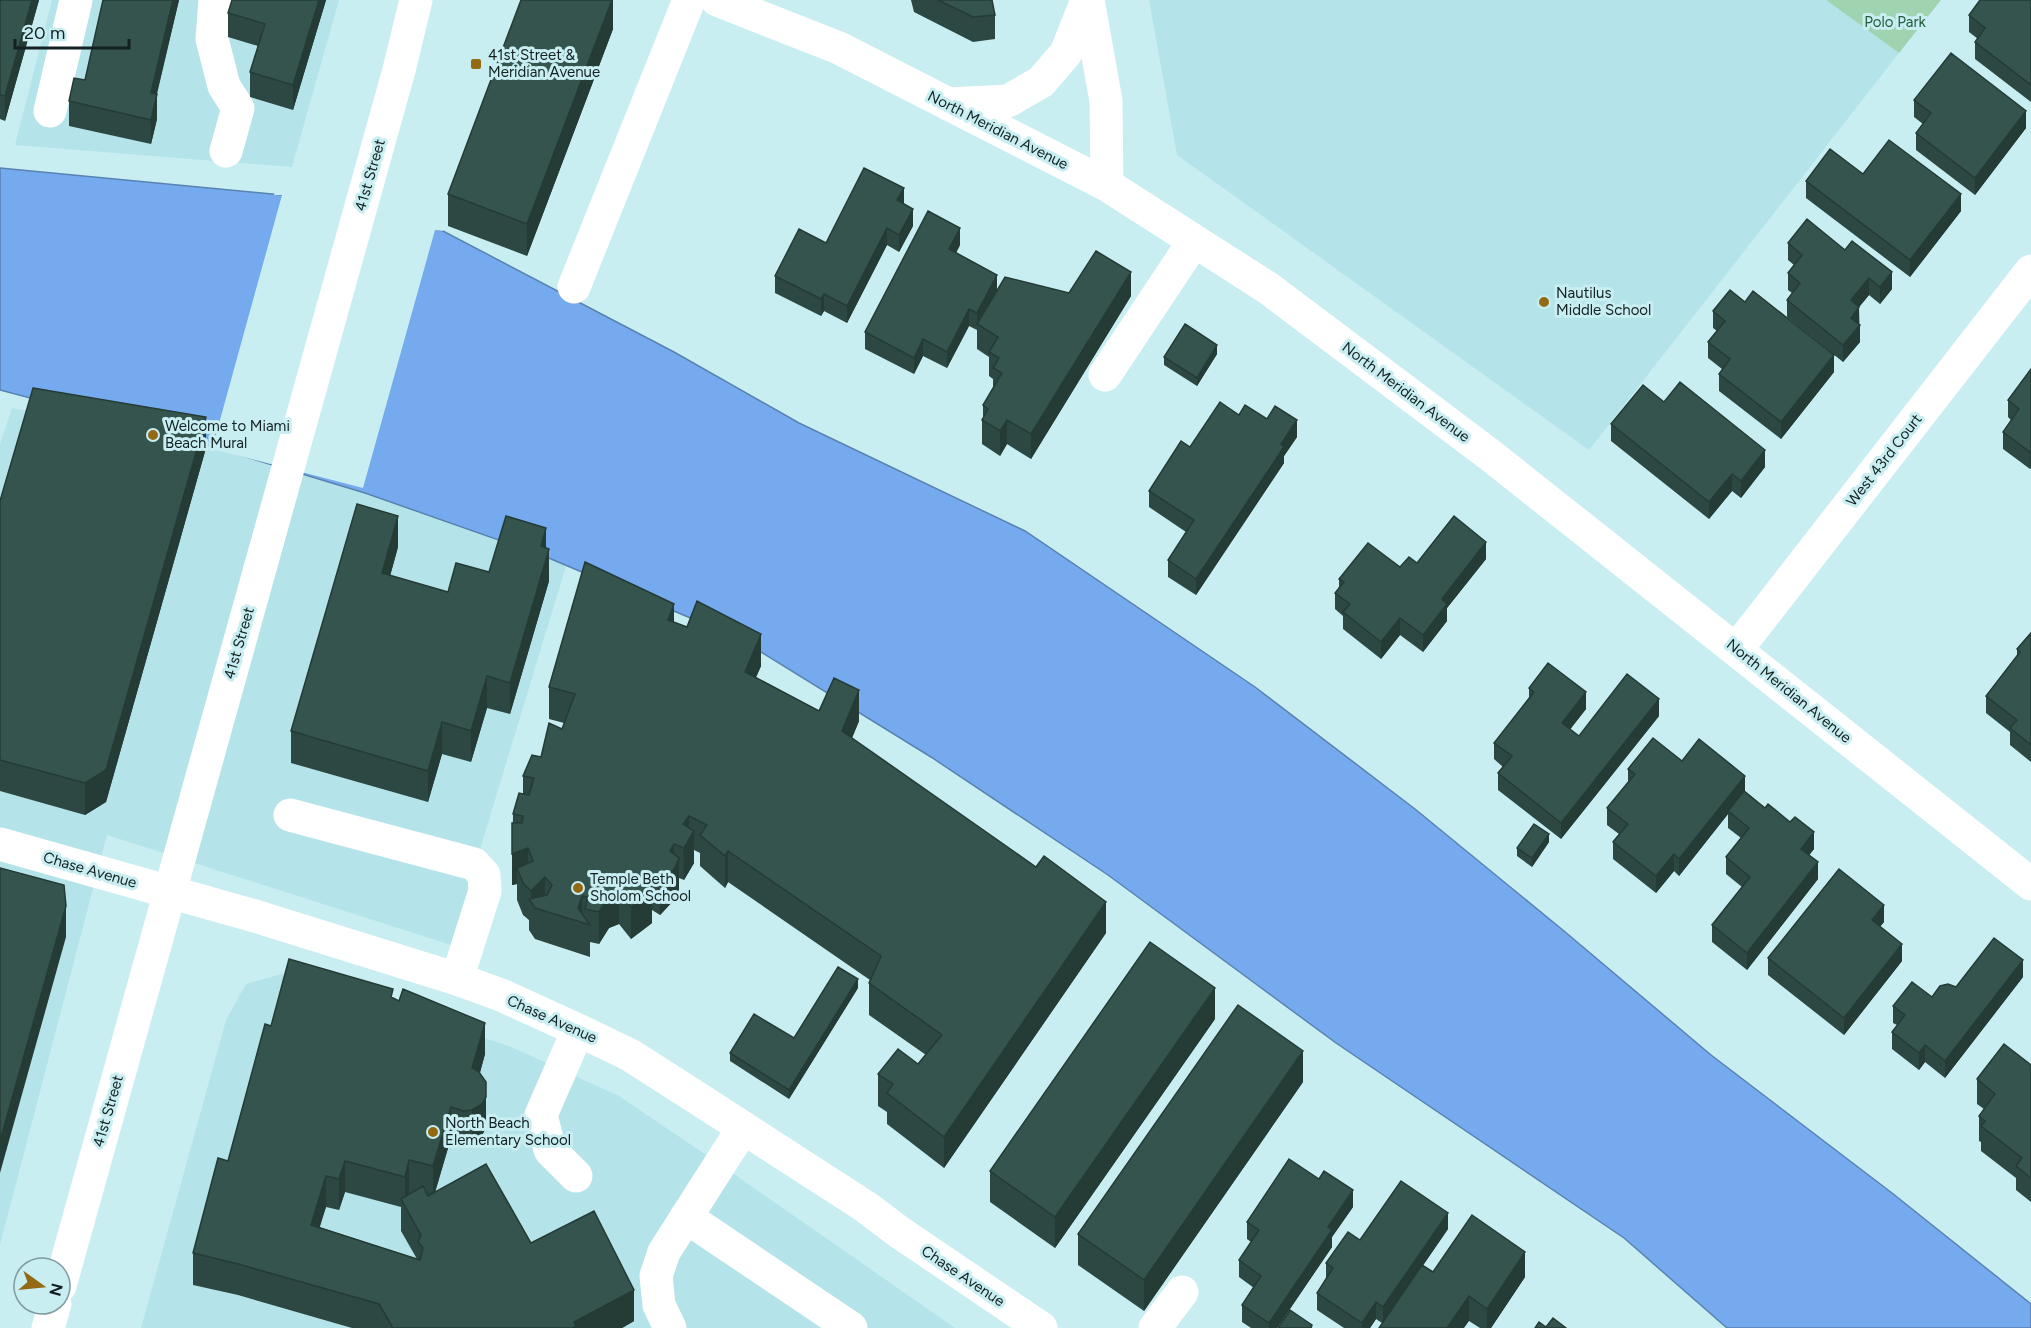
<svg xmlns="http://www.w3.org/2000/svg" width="2031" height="1328" viewBox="0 0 2031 1328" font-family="Figtree,sans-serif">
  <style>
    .built { fill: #b4e4e9 }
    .green { fill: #a0d4b0 }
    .water { fill: #75abee; stroke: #5882b1; stroke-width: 1.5 }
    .pier { fill: #c8eef2 }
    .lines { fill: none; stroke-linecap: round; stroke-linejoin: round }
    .minor { stroke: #fff; stroke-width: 33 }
    .major { stroke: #fff; stroke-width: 33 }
    .wall { fill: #2d4842; fill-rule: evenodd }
    .shaded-wall { fill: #243b36 }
    .building { fill: #34544d; stroke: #243b36; stroke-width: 1.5 }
    .poi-dot { fill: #946914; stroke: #c8eef2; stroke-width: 2 }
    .labels { text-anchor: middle; stroke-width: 6; stroke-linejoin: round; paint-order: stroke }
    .park-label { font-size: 15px; fill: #225d39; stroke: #c8eef2 }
    .poi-label { font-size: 15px; fill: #132122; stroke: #c8eef2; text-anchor: start }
    .street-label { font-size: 15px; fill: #132122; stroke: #c8eef2 }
  </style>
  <rect width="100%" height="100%" fill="#c8eef2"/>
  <!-- built -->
  <path class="built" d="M52,0h287l-47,167 -277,-22z
    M1149,0h677l73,53 -310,397 -412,-295z
    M12,408l196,39 157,46 179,63 22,10 -115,379 -344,-110 -107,410v-801z
    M281,974l228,72 110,50 105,71 231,161h-814l85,-308 20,-36z"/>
  <!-- green -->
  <path class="green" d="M1826,0h115l-42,53z"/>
  <!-- water -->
  <path class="water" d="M0,168l282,27 161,36 231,121 125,71 226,108 230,156 160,122 149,122 147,124 181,138 139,111v24h-304l-103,-90 -288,-195 -228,-168 -177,-118 -191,-118 -196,-83 -179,-63 -165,-50 -200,-53z"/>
  <!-- pier -->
  <path class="pier" d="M275,192l168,37v2l-8,-1 -72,258 -151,-39 70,-254h-8z"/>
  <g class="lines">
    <!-- minor -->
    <path class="minor" d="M215,0l-3,39 12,47 14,22 -12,43
      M717,0l122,48 268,137 161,103 222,167 541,429
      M1088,0l18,101 1,84
      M948,104l60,-3 33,-19 25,-29 21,-53
      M50,111l26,-111
      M574,287l115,-287
      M1105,375l89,-134
      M1737,649l294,-378
      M290,815l184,49 10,11 1,16 -28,88
      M0,844l255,72 202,63 44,16 77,35 52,25 61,39 175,113 33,25 142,96
      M576,1176l-26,-26 -9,-35 37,-85
      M686,1217l165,111
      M670,1328l-11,-23 -3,-29 8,-24 79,-124
      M1155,1328l27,-36"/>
    <!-- major -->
    <path class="major" d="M60,1286l339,-1216 17,-70
      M48,1328l7,-24"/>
  </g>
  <!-- wall -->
  <path class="wall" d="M0,0h39l-34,121 -5,-2z
    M179,0l-22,94v25l-6,25 -82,-18v-25l16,-21z
    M232,0h94l-33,110 -43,-13v-25l8,-26 -30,-9v-24z
    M613,0v29l-86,227 -79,-30v-32z
    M911,0h81l3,15v24l-22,3 -59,-30z
    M2031,0v102l-56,-43v-17l3,-3 -9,-7v-17z
    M1914,100l112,28 -51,67 -59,-45v-17l7,-9 -9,-7z
    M1806,181l155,30 -51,66 -104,-79z
    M904,204l9,22 -14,26 -12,-7 -40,78 -23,-12 -3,5 -46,-23v-17l51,-33z
    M1788,243l104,46 -12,15 -11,-9 -10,12 1,35 -17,20 -56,-45v-17l5,-7 -4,-3v-17l6,-8 -6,-5z
    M960,245l-4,8 41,38 134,5 -100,163 -24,-15 -7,12 -18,-12v-24l1,-2v-13l10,-17v-9l-4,-3v-19l-12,-8v-19l-8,-4 -22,42 -24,-12 -9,18 -49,-25v-17z
    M1713,311l121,61 -53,67 -62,-48v-17l3,-5 -14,-11v-16l9,-11 -4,-3z
    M1217,354l-20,32 -33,-21v-8z
    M2031,369v98l-1,2 -27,-20v-17l8,-12 -3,-3v-17z
    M1664,402l101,65 -24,31 -9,-7 -23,28 -98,-78v-17z
    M1239,415l28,4 30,18 -13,19v7l-88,132 -28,-18v-17l18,-28 -37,-25v-16l41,-44z
    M206,448l-100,354 -21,13 -85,-24v-290z
    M398,547l-8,29 58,16 41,-20 57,-24 3,33 -39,133 -23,-6 -16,54 -29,-8 -14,48 -137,-39v-32z
    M1486,559l-39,49v13l-24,31 -23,-17 -19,24 -38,-30v-13l-8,-7v-16l4,-6v-8l61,-12 17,-4z
    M674,622l87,44 -5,11 63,34 40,10 -7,17 254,195 -162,235 -57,-44v-12l-9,-6v-32l40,-10 8,-9 -57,-40v-32l1,-3 -142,-98 -3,6 -25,-22v-13l-6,-3v13l-10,17 -5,-2v11l-4,10 -15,16 -8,-5v13l-21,16 -12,-15 -10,4 -10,16 -9,-2v15l-55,-18 -6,-9v-10l-6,-5 -6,-15v-16l-5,1 1,-71 10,-20v-18l18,-19 21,-28 2,-6 -15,-4v-32z
    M2031,633v129l-21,-17v-13l-24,-19v-17l31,-40v-7z
    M1529,688l57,21 -16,20 9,7 80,-20 -98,123 -63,-49v-17l5,-6 -9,-8v-16l35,-44z
    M1682,761l63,30 69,58 -5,6 9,24 -71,91 -35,-28v-17l30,-38 -16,-13v-17l15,-19 -13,-10v-14l-49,62 -5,-5 -18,22 -43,-34v-17l6,-8 -12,-9v-17l21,-26v-13z
    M1549,842l-17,25 -15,-11v-8z
    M1884,922l-4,4 22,35 -58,74 -76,-60v-17z
    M2023,977l-78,101 -20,-16 -6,8 -27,-21v-17l5,-7 -4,-2v-17l39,-9 24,-10z
    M858,988l-69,111 -59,-38v-8l64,-15z
    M393,998l92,56 -5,19 6,55 -4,7 -10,7 -8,1 -13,-5 -16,55 96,50 103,78 -12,7h-270l-114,-33 -45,-10v-32l35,-92 43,-135zM345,1192l56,15v24l16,28 -98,-32 7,-20 13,3z
    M1215,1019l-160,229 -65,-46v-31z
    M2031,1065v137l-15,-12v-12l-35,-27v-9l-2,-1v-25l5,-7 -7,-5v-25z
    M1303,1082l-159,229 -66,-46v-31z
    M1353,1207l-21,30v10l-55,81h-26l-9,-6v-17l12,-17 -15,-11v-17l12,-18 -4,-3v-17z
    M1448,1229l-25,36 10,7 92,5 -34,51h-11l-11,-7 -87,2 -6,-4 -6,9h-26l-27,-18v-17l9,-15v-15l34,-23z"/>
  <!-- shaded-wall -->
  <path class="shaded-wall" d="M32,0h7l-34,121v-25z
    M173,0h6l-28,117v-24z
    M319,0h7l-33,110v-25z
    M612,0h1v29l-86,227v-32z
    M157,94v25l-6,25v-24z
    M2026,111v17l-51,67v-17z
    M904,188v17l-7,-5z
    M1961,194v17l-51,66v-17z
    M913,209v17l-14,26v-17z
    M887,228v17l-40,78v-17z
    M960,228v17l-11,21v-17z
    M1131,272v24l-100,163v-25z
    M1892,272v17l-12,15v-17z
    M997,275v16l-20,33v6v-17z
    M1869,278v17l-18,22v-17z
    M824,294v17l-3,5v-17z
    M1859,307v17l-8,11v-17z
    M969,309v17l-22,42v-16z
    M1860,325v17l-17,20v-17z
    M923,339v17l-9,18v-16z
    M1217,345v9l-20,32v-8z
    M1834,355v17l-53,67v-17z
    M206,417v31l-100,354 -21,13v-32z
    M1007,420v24l-7,12v-25z
    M1297,420v17l-13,19v7l-88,132v-16z
    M1765,450v17l-24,31v-17z
    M2031,451v16l-1,2v-17z
    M1732,474v17l-23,28v-17z
    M398,516v31l-16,58v-32z
    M546,528v29l3,-8v32l-39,133v-31l31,-137z
    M1486,542v17l-39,49v13l-24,31v-17l19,-36z
    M674,604v31l-6,-15z
    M1400,618v17l-19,24v-17z
    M761,634v32l-16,37v-31z
    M487,676v32l-16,54v-31z
    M859,690v31l-17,41v-31z
    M1586,692v17l-24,31v-17z
    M1659,699v17l-98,123v-16z
    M442,722v32l-14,48v-31z
    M1745,776v17l-17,18v3l-49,62v-17z
    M689,816v23l5,-8v32l-10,17 -1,-56z
    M1814,832v17l-13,17v-17z
    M1549,834v8l-17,25v-9z
    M674,844v25l5,-11v31l-4,10 -15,16v-32l10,-32z
    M528,848v32l-11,-12v16l-5,1v-31z
    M728,851v31l-3,6v-32z
    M1674,854v17l-18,22v-17z
    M1818,862v17l-71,91v-17z
    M648,875v20l4,-3v31l-21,16v-32l11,-26z
    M545,877v32l-14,-7v-11z
    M619,892v32l-10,4 -10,16v-32l10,-16z
    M582,896v27l-4,-15z
    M1106,902v31l-162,235v-31z
    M1884,905v17l-12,15v-17z
    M66,906v31l-66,236v-32z
    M1902,944v17l-58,74v-17z
    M2023,960v17l-78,101v-17z
    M858,979v9l-69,111v-9z
    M1215,988v31l-160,229v-31z
    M485,1023v31l-13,46v-32z
    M1925,1045v17l-6,8v-17z
    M1303,1051v31l-159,229v-31z
    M486,1082v46l-4,7 -10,7v-32z
    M451,1107v31l-18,60v-32z
    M409,1160v32l-4,14v-29z
    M345,1161v31l-6,18v-31z
    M326,1176v31l-15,49v-31z
    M1353,1190v17l-21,30v10l-55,81h-8v-5l59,-96z
    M1448,1213v16l-65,95v-17z
    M1525,1252v25l-34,51h-4v-19z
    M634,1290v31l-12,7h-50l2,-6z
    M1469,1296v25l-5,7h-17z
    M1376,1302v17l-6,9h-8v-5z"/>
  <!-- building -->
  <path class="building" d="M0,0h32l-27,96 -5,-1z
    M103,0h70l-22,93 6,1 -6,26 -82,-19 5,-23 11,2z
    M232,0h87l-26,85 -43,-13 15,-48 -37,-11z
    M521,0h91l-85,224 -79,-30z
    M938,0h54l3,15 -22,2z
    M1980,0h51v85l-56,-43 10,-14 -16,-13z
    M1951,53l75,58 -51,67 -59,-45 15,-20 -17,-13z
    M1889,140l72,54 -51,66 -104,-79 24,-32 33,25z
    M864,168l40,20 -7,12 16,9 -14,26 -12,-7 -40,78 -23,-12 -3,5 -46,-23 24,-47 27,14z
    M928,211l32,17 -11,21 48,26 -20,38 -8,-4 -22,43 -24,-13 -9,19 -49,-26z
    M1807,219l38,31 7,-9 40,31 -12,15 -11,-9 -18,22 8,7 -8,11 9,7 -17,20 -56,-45 13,-17 -12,-10 14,-18 -14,-12z
    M1096,251l35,21 -100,162 -24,-14 -7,11 -18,-11 6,-11 -5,-4 19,-32 -9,-5 6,-10 -10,-6 9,-15 -21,-13 28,-47 64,16z
    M1730,290l15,12 8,-11 81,64 -53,67 -62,-48 11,-15 -22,-17 17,-21 -12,-10z
    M1185,324l32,21 -20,33 -33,-21z
    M2031,369v82l-1,1 -27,-20 16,-23 -11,-9z
    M1680,382l85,68 -24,31 -9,-7 -23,28 -98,-78 32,-39 21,17z
    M33,388l173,29 -100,353 -21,13 -85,-23v-259z
    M1220,402l19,13 6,-10 22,14 8,-13 22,14 -16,24 3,3 -88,132 -28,-19 26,-40 -45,-29 32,-50 9,6z
    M357,504l41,12 -16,57 66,19 8,-29 33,9 17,-56 40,12 -5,18 8,3 -39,134 -23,-7 -16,55 -29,-9 -14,49 -137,-40z
    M1454,516l32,26 -44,57 5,5 -24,31 -23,-17 -19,24 -38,-30 7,-8 -15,-11 9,-11 -5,-3 29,-36 32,24 9,-10 8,6z
    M585,562l89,42 -6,16 19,7 10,-26 64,33 -16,38 74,39 15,-33 25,12 -17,41 194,136 8,-11 62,46 -162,235 -57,-44 6,-9 -15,-10 20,-25 20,15 24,-29 -73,-52 12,-27 -153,-105 -3,5 -25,-21 7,-10 -18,-9 -6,8 11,7 -10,17 -10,-4 -4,7 9,7 -4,10 -15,15 -12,-8 -6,6 10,11 -21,15 -12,-15 -10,4 -10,16 -14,-3 3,-12 -6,-1 -4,12 12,17 -55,-17 -6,-9 18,-4 5,-10 -7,-8 -14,14 -8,-8 -6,-15 16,-7 -5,-13 -16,6v-31h10l1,-7 -10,-2 6,-21 10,2 5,-17 -11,-2 9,-21 9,2 8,-34 13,6 13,-35 -26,-7z
    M2031,633v112l-21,-17 7,-8 -31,-24 34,-44 -3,-3z
    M1548,663l38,29 -24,31 17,13 48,-62 32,25 -98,124 -63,-50 14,-17 -18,-13 40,-51 -5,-4z
    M1653,738l29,23 17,-22 46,37 -66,83 -5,-5 -18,22 -43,-34 15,-18 -21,-16 28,-34 -7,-5z
    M1744,791l21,17 3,-4 22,18 5,-5 19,15 -13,17 17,13 -71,91 -35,-28 38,-48 -24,-20 23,-29 -21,-17z
    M1534,824l15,10 -17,24 -15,-10z
    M0,868l64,17 2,21 -66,235z
    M1839,869l45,36 -12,15 30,24 -58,74 -76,-60z
    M1994,938l29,22 -78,101 -20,-16 -6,8 -27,-21 13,-17 -12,-9 19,-24 20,15 8,-11 8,-2 8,3z
    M1150,942l65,46 -160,229 -65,-46z
    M289,959l104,30 -2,8 8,4 4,-12 82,34 -13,45 7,4 7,10v15l-4,7 -10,6 -8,1 -13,-4 -18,59 -24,-6 -4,17 -60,-16 -6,18 -13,-3 -15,49 109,35 3,-12 -5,-6 3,-7 -20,-36 22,-13 5,10 58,-32 45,79 63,-32 40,79 -60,32 2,4 -4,2h-179l-14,-24 -141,-40 -45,-11 25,-95 10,3 37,-137 6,2z
    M838,967l20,12 -69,111 -59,-37 24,-39 40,24z
    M1238,1005l65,46 -159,229 -66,-46z
    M2004,1044l27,21v113l-15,-12 6,-8 -41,-32 4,-5 -6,-5 16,-22 -18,-15z
    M1289,1159l30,20 5,-8 29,19 -25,37 4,3 -63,93 -27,-18 19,-29 -22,-16 20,-30 -12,-8z
    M1401,1181l47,32 -65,94 -7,-5 -14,21 -45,-30 16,-25 -7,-5 22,-31 12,8z
    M1472,1215l53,37 -38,57 -18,-13 -22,32h-68l43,-63 11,7z
    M1290,1310l22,15 -1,3h-33z
    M1553,1318l13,10h-31l4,-6 7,5z"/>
  <!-- markers -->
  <g class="poi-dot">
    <rect x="470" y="58" width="12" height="12" rx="3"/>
    <circle cx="1544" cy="302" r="6"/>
    <circle cx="153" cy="435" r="6"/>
    <circle cx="578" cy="888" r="6"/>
    <circle cx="433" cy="1132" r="6"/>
  </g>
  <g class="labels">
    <!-- park labels -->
    <g class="park-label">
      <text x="1895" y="27">Polo Park</text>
    </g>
    <!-- poi labels -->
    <g class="poi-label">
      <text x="488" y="60">41st Street &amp;<tspan x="488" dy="17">Meridian Avenue</tspan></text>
      <text x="1556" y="298">Nautilus<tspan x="1556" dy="17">Middle School</tspan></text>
      <text x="165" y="431">Welcome to Miami<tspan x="165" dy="17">Beach Mural</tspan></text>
      <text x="590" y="884">Temple Beth<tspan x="590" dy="17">Sholom School</tspan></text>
      <text x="445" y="1128">North Beach<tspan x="445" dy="17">Elementary School</tspan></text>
    </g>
    <!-- street labels -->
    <g class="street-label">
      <text transform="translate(998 130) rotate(27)" y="5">North Meridian Avenue</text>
      <text transform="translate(370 175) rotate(-74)" y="5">41st Street</text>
      <text transform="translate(1406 392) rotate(37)" y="5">North Meridian Avenue</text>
      <text transform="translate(1884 460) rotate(-52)" y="5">West 43rd Court</text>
      <text transform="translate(239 643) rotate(-74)" y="5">41st Street</text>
      <text transform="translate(1789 691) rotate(39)" y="5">North Meridian Avenue</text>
      <text transform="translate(90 870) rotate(16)" y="5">Chase Avenue</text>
      <text transform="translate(552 1019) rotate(24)" y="5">Chase Avenue</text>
      <text transform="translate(108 1111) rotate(-74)" y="5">41st Street</text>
      <text transform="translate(963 1276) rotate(34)" y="5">Chase Avenue</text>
    </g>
  </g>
  <!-- north arrow -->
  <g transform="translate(42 1286) rotate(105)"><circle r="28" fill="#c8eef2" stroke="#809c9f" stroke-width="1.5"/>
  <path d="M0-4.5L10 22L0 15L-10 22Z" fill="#946914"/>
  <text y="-9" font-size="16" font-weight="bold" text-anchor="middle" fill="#132122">N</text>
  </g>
  <!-- scale -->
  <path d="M15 39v9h114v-9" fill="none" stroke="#132122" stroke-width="3"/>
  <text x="24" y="39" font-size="18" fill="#132122" stroke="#c8eef2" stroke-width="4.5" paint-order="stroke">20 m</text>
</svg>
